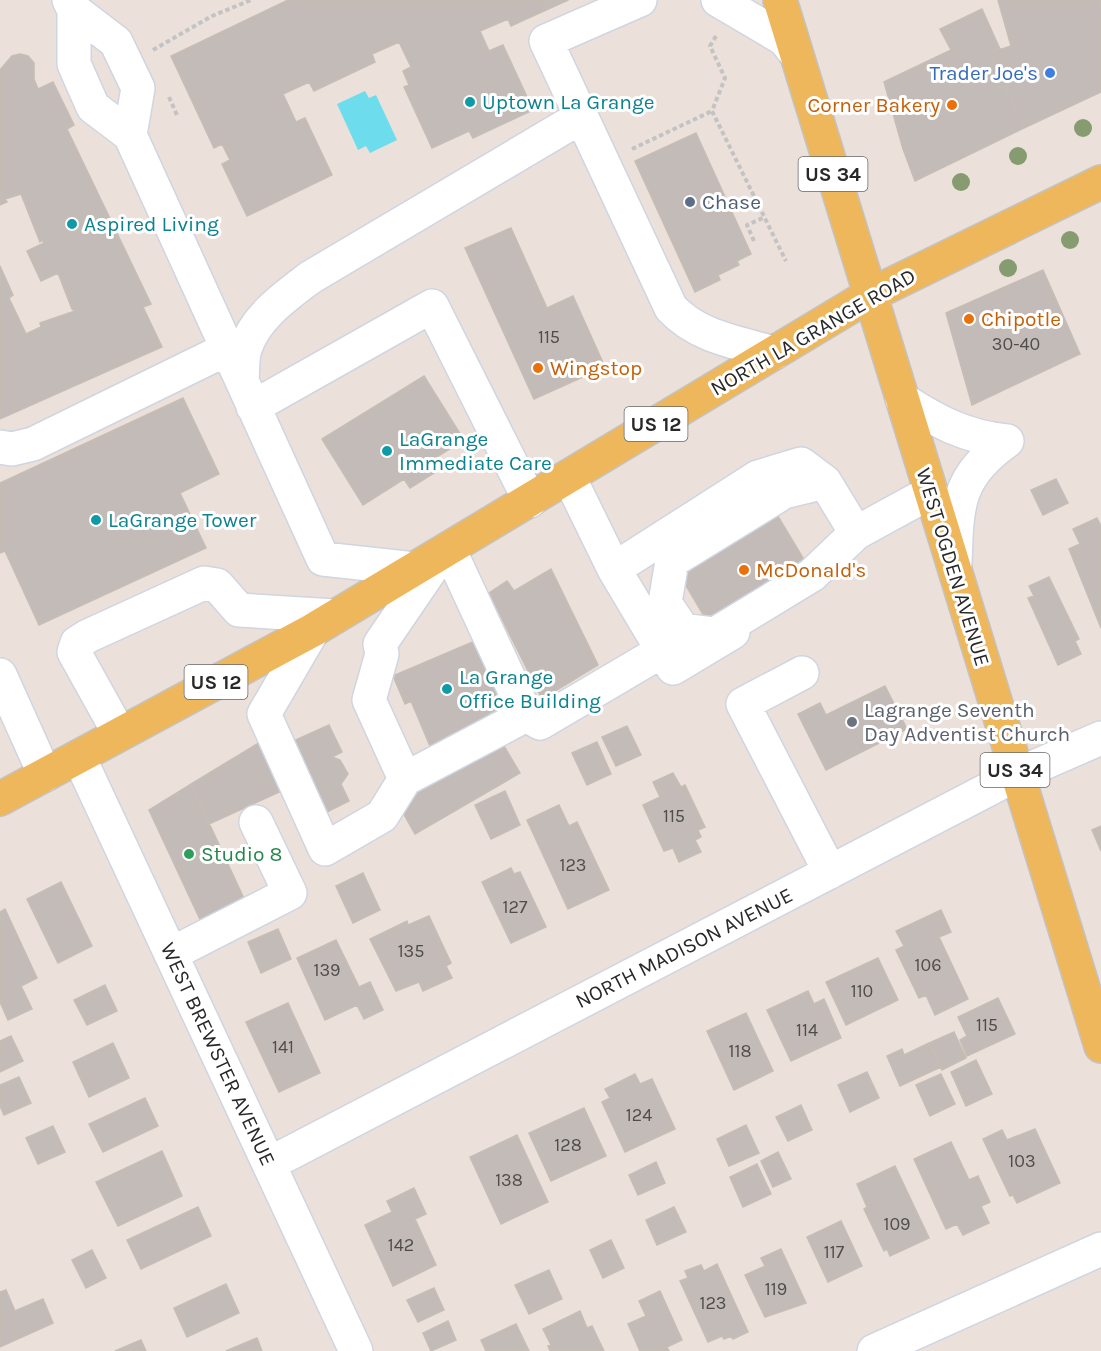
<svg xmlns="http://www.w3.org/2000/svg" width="1101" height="1351" viewBox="0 0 1101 1351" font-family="Karla,sans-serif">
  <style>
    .water { fill: #6ddded }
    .building { fill: #c3bbb7; stroke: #c6bdb4; stroke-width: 1.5 }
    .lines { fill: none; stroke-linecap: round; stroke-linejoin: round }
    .minor-tunnel { stroke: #c4bcb6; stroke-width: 33; stroke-dasharray: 33 16; stroke-linecap: butt }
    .minor-casing { stroke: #cfd5e1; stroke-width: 36 }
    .major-casing { stroke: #c3c3c3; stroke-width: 36 }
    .path { stroke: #c3c3c3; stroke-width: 4; stroke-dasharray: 4.5 3; stroke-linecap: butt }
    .minor { stroke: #fff; stroke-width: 33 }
    .major { stroke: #efb75b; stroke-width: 33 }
    .tree { fill: #869c70 }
    .shop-dot { fill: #3f7fe0; stroke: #fff; stroke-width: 2 }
    .culture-dot { fill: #0f9aa8; stroke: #fff; stroke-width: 2 }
    .food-dot { fill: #e8710a; stroke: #fff; stroke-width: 2 }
    .service-dot { fill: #5c6f8a; stroke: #fff; stroke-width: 2 }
    .worship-dot { fill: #6b7280; stroke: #fff; stroke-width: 2 }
    .leisure-dot { fill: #2e9e5b; stroke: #fff; stroke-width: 2 }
    .labels { text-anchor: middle; stroke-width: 6; stroke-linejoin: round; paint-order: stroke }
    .number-label { font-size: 18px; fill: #4f4d4c }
    .shield { fill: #fff; stroke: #686868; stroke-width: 1.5 }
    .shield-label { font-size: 20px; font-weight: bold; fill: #282828 }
    .shop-label { font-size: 21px; fill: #366cbe; stroke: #fff; text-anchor: end }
    .culture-label { font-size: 21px; fill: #0d838f; stroke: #fff; text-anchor: start }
    .food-label { font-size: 21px; fill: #c56008; stroke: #fff; text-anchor: start }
    .service-label { font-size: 21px; fill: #4e5e75; stroke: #fff; text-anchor: start }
    .street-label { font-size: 21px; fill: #282828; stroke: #fff }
    .worship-label { font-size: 21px; fill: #5b616d; stroke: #fff; text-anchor: start }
    .leisure-label { font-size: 21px; fill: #27864d; stroke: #fff; text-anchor: start }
  </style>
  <rect width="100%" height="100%" fill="#ebe1da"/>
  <!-- water -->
  <path class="water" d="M365,91l4,7 7,-3 21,45 -27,13 -4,-7 -8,4 -21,-46z"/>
  <!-- building -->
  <path class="building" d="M288,0h280l-57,26 -3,-7 -28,12 9,20 14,-6 30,65 -60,28 -4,-7 -37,17 -28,-61 5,-2 -6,-14 8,-4 -12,-25 -27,12 3,8 -61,29 -5,-9 -26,12 13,28 9,-4 27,57 -85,41 -25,-52 8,-4 -8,-16 -8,4 -43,-92z
    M998,0h103v92l-77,36 -34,-75 21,-7z
    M982,9l18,40 -10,4 34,75 -109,53 -12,-32 -19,-67 67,-32 -11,-21z
    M20,54l8,2 6,7v16l4,10 15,-7 21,43 -7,4 84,175 -8,3 19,40 -162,72v-153l13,29 -4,3 17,36 15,-7 -1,-4 35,-12 -3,-2 -14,-36 -17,8 -14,-30 17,-8 -2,-3 -2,2 -19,-48 -16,5 2,3 -7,3v-135l12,-14z
    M696,133l55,121 -14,7 2,4 -21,10 2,5 -25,12 -60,-131z
    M511,228l36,80 26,-12 32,71 -71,32 -69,-151z
    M1043,270l37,84 -108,51 -26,-92z
    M424,376l40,64 -37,23 7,10 -24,15 -6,-9 -41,26 -41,-66z
    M183,398l36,76 -39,19 26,55 -167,77 -34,-74 -5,2v-70z
    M1056,479l12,24 -25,12 -12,-25z
    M776,513l33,55 -98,60 -33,-56z
    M1097,518l4,8v102l-32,-79 11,-5 -7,-15z
    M551,569l47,96 -56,34 -53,-106 18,-12 7,10z
    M1049,577l30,62 -4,2 6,13 -23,11 -30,-67 6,-2 -5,-10z
    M475,641l28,66 -14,6 3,7 -62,26 -19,-45 -6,3 -12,-28z
    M885,686l22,43 -81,41 -28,-56 22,-11 6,12z
    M329,725l13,27 -10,5 8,3 8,14 -7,10 8,17 -32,16 -30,-73z
    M627,726l14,29 -25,11 -14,-29z
    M262,741l24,48 -77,35 -18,-40z
    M501,741l19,32 -105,61 -18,-32z
    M597,742l14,32 -24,11 -15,-32z
    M673,773l8,14 4,-2 20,42 -7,3 3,7 -6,3 6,12 -22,10 -6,-14 -9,3 -21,-46 17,-8 -7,-15z
    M191,784l55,119 -42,25 -55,-118z
    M505,791l15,34 -29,14 -16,-34z
    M559,805l10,21 8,-4 32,68 -41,19 -41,-89z
    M1101,826v25l-9,-21z
    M511,868l3,6 6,-2 26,55 -35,16 -29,-61z
    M363,873l17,37 -27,13 -17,-37z
    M61,882l31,64 -34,17 -31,-64z
    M5,909l32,69 -16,8 11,23 -24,11 -8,-18v-90z
    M941,910l10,22 -12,5 29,62 -33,16 -9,-20 -7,3 -23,-48 8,-4 -8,-15z
    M429,916l22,47 -5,3 6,12 -29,13 -4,-9 -23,9 -26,-52 37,-18 1,4z
    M278,929l13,30 -30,14 -13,-31z
    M336,940l23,47 11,-5 13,28 -19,9 -7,-14 -32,15 -28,-62z
    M878,958l20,42 -52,25 -20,-43z
    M105,985l12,26 -30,14 -13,-25z
    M808,991l6,13 10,-5 17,39 -50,23 -24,-51z
    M998,998l17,36 -48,22 -7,-16 7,-4 -9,-19z
    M288,1003l32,70 -41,19 -33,-70z
    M746,1013l27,58 -39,19 -27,-59z
    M954,1032l12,26 -24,12 -13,-27z
    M11,1036l12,25 -23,11v-31z
    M113,1043l16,35 -40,19 -16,-35z
    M929,1043l12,24 -41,19 -13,-30 15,-7 2,6z
    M976,1060l16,34 -26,12 -15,-34z
    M867,1072l12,26 -29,14 -12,-27z
    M635,1074l5,10 12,-5 23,50 -50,23 -23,-50 8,-4 -5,-9z
    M941,1074l14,30 -25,12 -14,-31z
    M19,1077l12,26 -27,12 -4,-9v-21z
    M145,1098l13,28 -55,26 -14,-28z
    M801,1105l11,25 -24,11 -12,-24z
    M584,1108l22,48 -55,25 -22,-48z
    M746,1125l13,28 -30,13 -12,-27z
    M53,1126l12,26 -27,12 -12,-26z
    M1035,1129l25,54 -43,20 -4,-8 -3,1 -27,-57 19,-9 5,10z
    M517,1135l31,67 -47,22 -31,-67z
    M951,1142l18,38 9,-4 12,26 -9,4 8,17 -26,12 -6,-11 -11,5 -32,-70z
    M162,1151l20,45 -64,30 -22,-44z
    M778,1152l13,27 -18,8 -12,-26z
    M656,1162l9,21 -27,12 -9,-20z
    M757,1164l14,30 -28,13 -13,-30z
    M895,1166l34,72 -39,18 -3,-7 -3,2 -20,-42 3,-2 -10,-23z
    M414,1188l12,26 -11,5 21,46 -43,21 -28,-61 27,-13 -5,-11z
    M198,1207l13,29 -70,33 -14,-29z
    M674,1207l12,25 -29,13 -11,-25z
    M841,1221l21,45 -34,16 -21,-45z
    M611,1240l13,28 -21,10 -13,-28z
    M781,1249l25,54 -41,14 -20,-42 20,-9 -4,-8z
    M92,1250l14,28 -20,10 -14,-28z
    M717,1264l31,68 -15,7 -2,-3 -7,3 -2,-3 -14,6 -28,-61 8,-3 -3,-7 16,-6 3,6z
    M549,1270l13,29 -33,15 -14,-29z
    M226,1284l13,29 -52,24 -13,-29z
    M434,1288l10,22 -26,12 -11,-22z
    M6,1290l9,21 28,-12 10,24 -53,24v-55z
    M660,1291l22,49 -15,7 2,4h-29l-12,-27 18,-8 -7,-15z
    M580,1311l7,17 5,-2 12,25h-54l-2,-5 3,-1 -8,-16z
    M448,1321l8,19 -25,11 -8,-18z
    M516,1324l13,27h-43l-5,-11z
    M257,1338l5,13h-36z
    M141,1340l5,11h-31z"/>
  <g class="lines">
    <!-- minor-tunnel -->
    <path class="minor-tunnel" d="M555,0l2,5"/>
    <defs>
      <path id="minor" d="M69,0l5,10v54l19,43 37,28 112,246
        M640,0l-94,41 125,267c27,29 65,34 103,45
        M718,0l66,39 12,15
        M74,10l42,32 22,46 -8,47
        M902,399c34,22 63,38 105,42
        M253,407l179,-101 98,195
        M0,447l12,2 21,-5 194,-95
        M569,477l45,92 59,99 60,-36
        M825,482l-41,10 -112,69 -7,42 18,27 32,4 97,-59 44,-42 75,-41
        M449,549l77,166 14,8 122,-72
        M955,564c2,-58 1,-87 52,-123
        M415,569l-92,-10 -81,-178c1,-10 0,-23 3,-32 10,-32 41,-53 66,-72l270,-160
        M614,569l144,-92 43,-13 24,18 31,51
        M313,630l-49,84 61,135 57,-33 23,-37 -36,-79 13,-46 -2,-10 60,-88
        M802,673l-59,31 87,168
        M0,675l45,100
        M119,733l-45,-81 3,-9 11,-7 116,-53 13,2 22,25 96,6
        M79,757l277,594
        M405,779l121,-64
        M171,954l119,-61 -34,-71
        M269,1164l747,-389 85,-37
        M874,1351l227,-102"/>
      <path id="major" d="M780,0l321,1046
        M0,799l313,-169 557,-335 231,-113"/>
    </defs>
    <!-- minor casing -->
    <use href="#minor" class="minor-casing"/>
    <!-- major casing -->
    <use href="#major" class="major-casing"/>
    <!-- path -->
    <path class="path" d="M716,36l-6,10 15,32 -13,33 74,150
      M153,50l59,-34 39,-16
      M169,97l8,18
      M632,149l80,-38
      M754,241l-7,-16 18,-8"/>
    <!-- minor -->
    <use href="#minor" class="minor"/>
    <!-- major -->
    <use href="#major" class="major"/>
  </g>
  <!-- trees -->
  <g class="tree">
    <circle cx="1083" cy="128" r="9"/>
    <circle cx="1018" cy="156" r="9"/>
    <circle cx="961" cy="182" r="9"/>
    <circle cx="1070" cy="240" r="9"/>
    <circle cx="1008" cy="268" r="9"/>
  </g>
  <!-- markers -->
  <circle class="shop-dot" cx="1050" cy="73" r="6"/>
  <g class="culture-dot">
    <circle cx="470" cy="102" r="6"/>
    <circle cx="72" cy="224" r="6"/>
    <circle cx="387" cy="451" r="6"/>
    <circle cx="96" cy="520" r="6"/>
    <circle cx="447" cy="689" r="6"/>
  </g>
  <g class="food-dot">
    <circle cx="952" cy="105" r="6"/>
    <circle cx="969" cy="319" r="6"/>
    <circle cx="538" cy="368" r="6"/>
    <circle cx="744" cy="570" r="6"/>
  </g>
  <circle class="service-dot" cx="690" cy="202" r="6"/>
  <circle class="worship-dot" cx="852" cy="722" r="6"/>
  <circle class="leisure-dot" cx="189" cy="854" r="6"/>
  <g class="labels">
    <!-- number labels -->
    <g class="number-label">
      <text x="549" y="343">115</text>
      <text x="1016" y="350">30-40</text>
      <text x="674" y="822">115</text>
      <text x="573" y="871">123</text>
      <text x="515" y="913">127</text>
      <text x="411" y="957">135</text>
      <text x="928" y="971">106</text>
      <text x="327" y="976">139</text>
      <text x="862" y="997">110</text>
      <text x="987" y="1031">115</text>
      <text x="807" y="1036">114</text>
      <text x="283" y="1053">141</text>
      <text x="740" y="1057">118</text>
      <text x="639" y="1121">124</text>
      <text x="568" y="1151">128</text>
      <text x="1022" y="1167">103</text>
      <text x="509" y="1186">138</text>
      <text x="897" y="1230">109</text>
      <text x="401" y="1251">142</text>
      <text x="834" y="1258">117</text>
      <text x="776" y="1295">119</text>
      <text x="713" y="1309">123</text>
    </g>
    <!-- shield labels -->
    <g class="shield">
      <rect x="798.5" y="157" width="69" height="34" rx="4.5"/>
      <rect x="624.5" y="407" width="63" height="34" rx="4.5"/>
      <rect x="184.5" y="665" width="63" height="34" rx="4.5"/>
      <rect x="980.5" y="753" width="69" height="34" rx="4.5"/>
    </g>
    <g class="shield-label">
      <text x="833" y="181">US 34</text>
      <text x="656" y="431">US 12</text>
      <text x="216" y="689">US 12</text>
      <text x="1015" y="777">US 34</text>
    </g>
    <!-- shop labels -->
    <g class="shop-label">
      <text x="1038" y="80">Trader Joe's</text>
    </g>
    <!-- culture labels -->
    <g class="culture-label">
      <text x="482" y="109">Uptown La Grange</text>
      <text x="84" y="231">Aspired Living</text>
      <text x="399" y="446">LaGrange<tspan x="399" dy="24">Immediate Care</tspan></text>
      <text x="108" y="527">LaGrange Tower</text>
      <text x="459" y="684">La Grange<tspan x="459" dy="24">Office Building</tspan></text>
    </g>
    <!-- food labels -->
    <g class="food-label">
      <text x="940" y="112" text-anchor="end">Corner Bakery</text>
      <text x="981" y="326">Chipotle</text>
      <text x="550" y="375">Wingstop</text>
      <text x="756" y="577">McDonald's</text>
    </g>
    <!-- service labels -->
    <g class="service-label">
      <text x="702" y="209">Chase</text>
    </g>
    <!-- street labels -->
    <g class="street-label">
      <text transform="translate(813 332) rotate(-30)" y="7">NORTH LA GRANGE ROAD</text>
      <text transform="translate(953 567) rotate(73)" y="7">WEST OGDEN AVENUE</text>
      <text transform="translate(684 948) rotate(-27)" y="7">NORTH MADISON AVENUE</text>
      <text transform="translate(218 1054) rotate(65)" y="7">WEST BREWSTER AVENUE</text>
    </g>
    <!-- worship labels -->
    <g class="worship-label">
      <text x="864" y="717">Lagrange Seventh<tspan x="864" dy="24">Day Adventist Church</tspan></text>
    </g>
    <!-- leisure labels -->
    <g class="leisure-label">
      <text x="201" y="861">Studio 8</text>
    </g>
  </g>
</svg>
